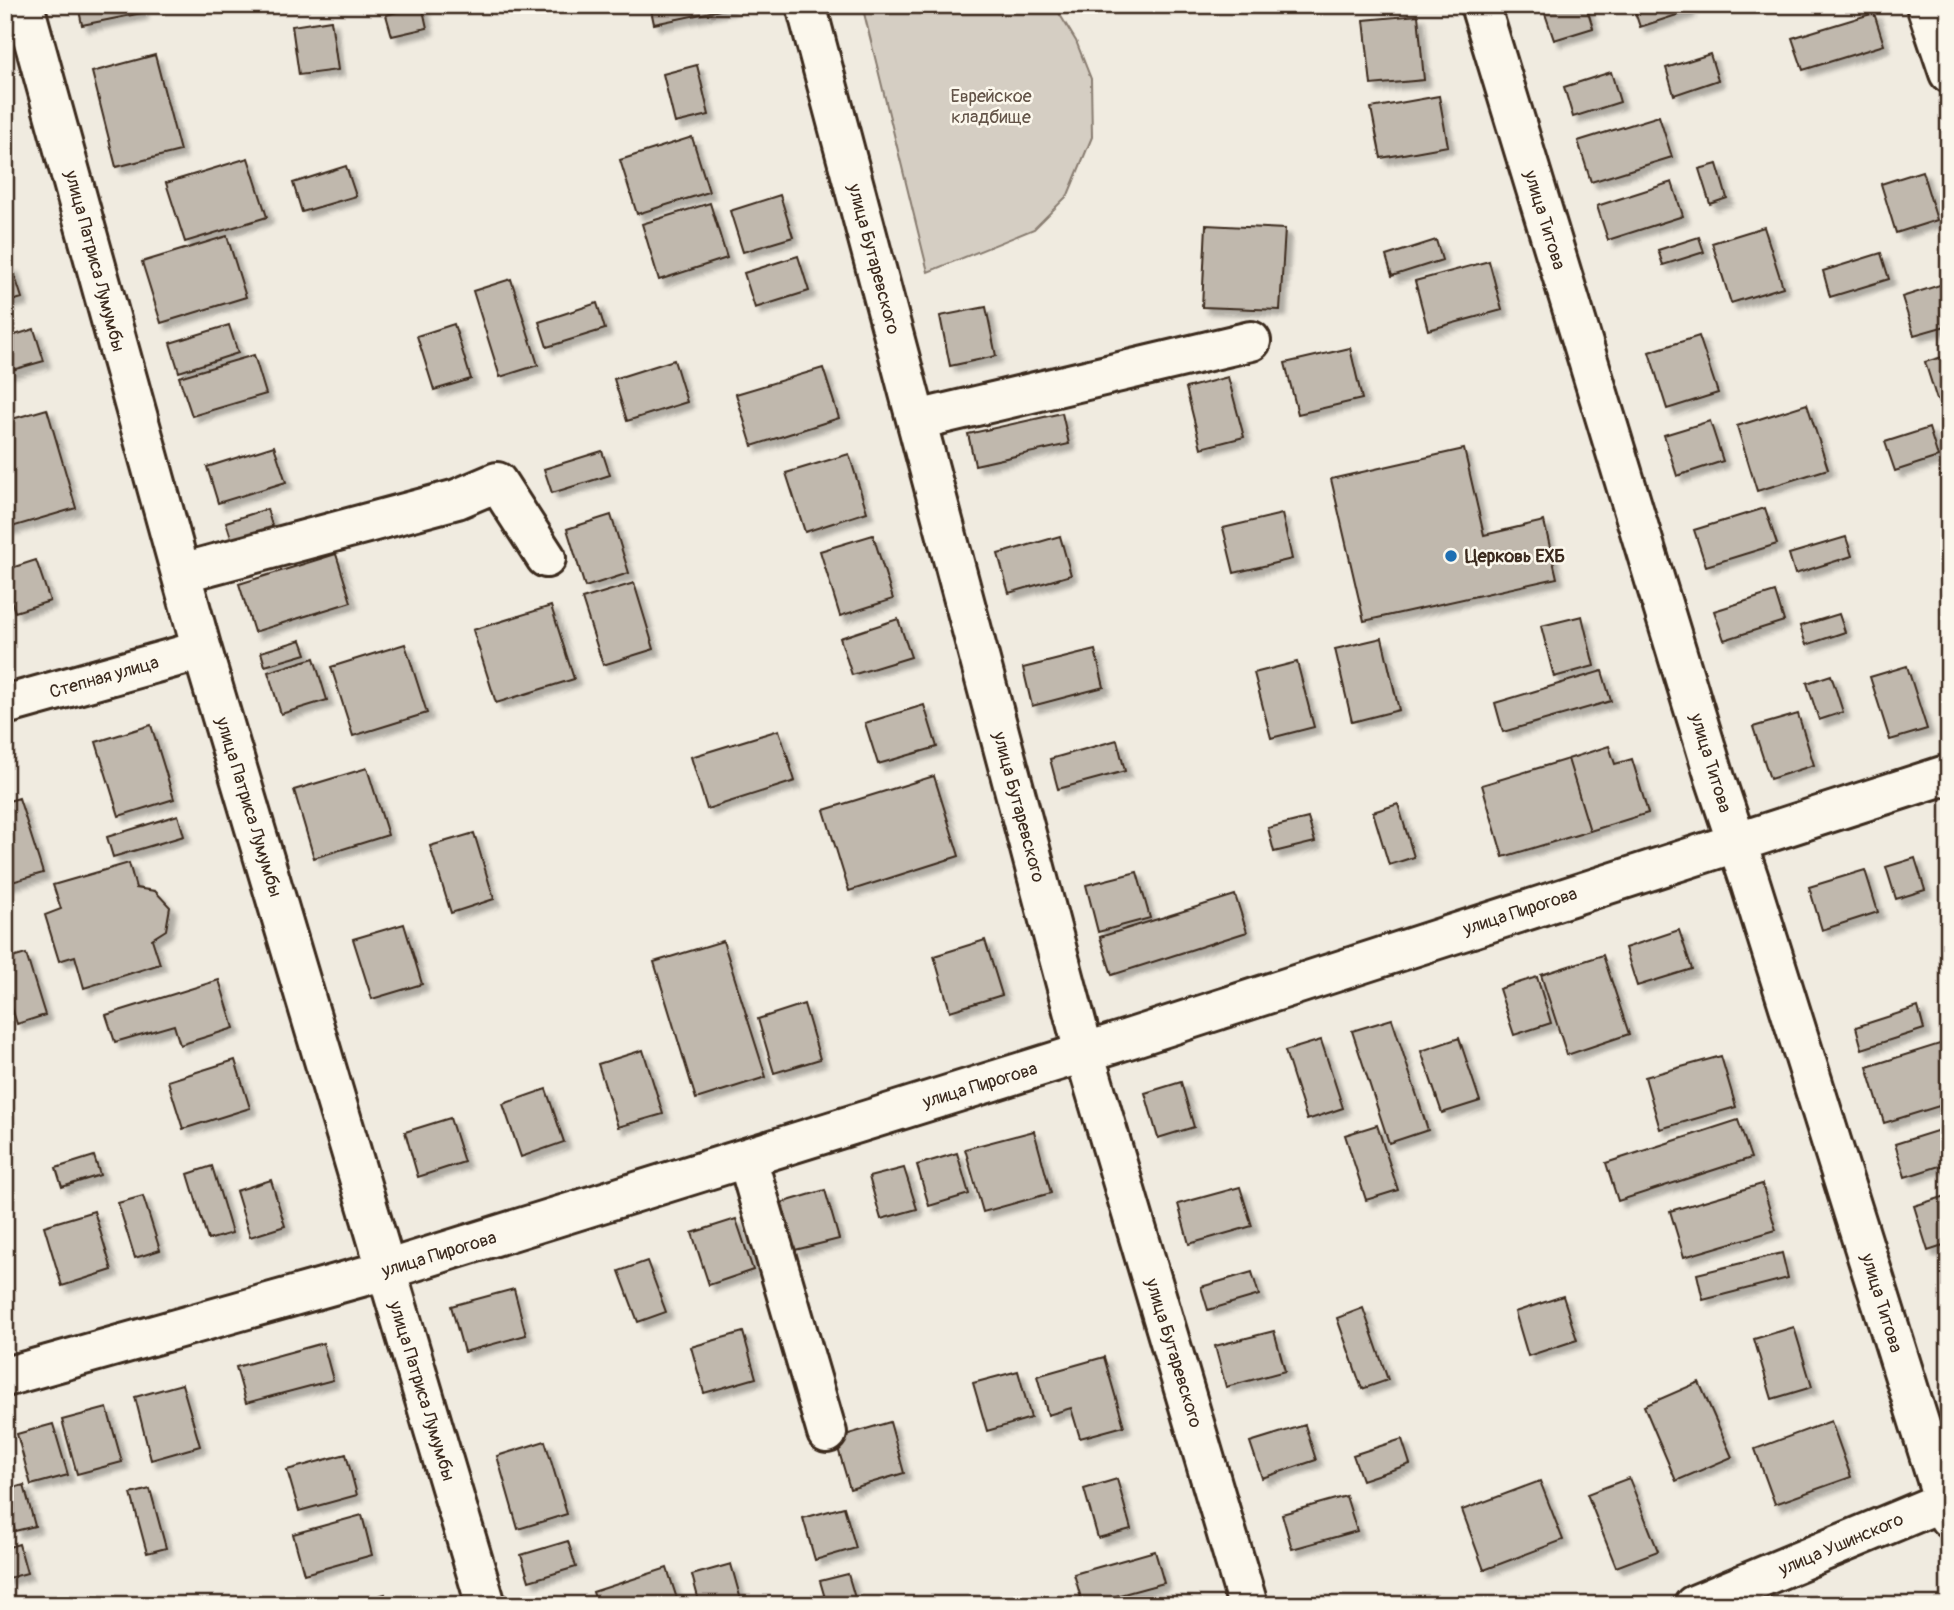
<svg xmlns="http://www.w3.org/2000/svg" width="1954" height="1610" viewBox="0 0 1954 1610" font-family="Pangolin,sans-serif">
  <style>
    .green { fill: #d5cec3; stroke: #887c70; stroke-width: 2 }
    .building { fill: #c0b8ad; stroke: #3b2a1e; stroke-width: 2; filter: url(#shadow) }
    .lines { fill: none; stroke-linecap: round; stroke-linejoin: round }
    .minor-casing { stroke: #3b2a1e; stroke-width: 44 }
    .minor { stroke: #fbf7ec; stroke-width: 38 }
    .poi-dot { fill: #1f6fb2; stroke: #fbf7ec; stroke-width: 2.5 }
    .labels { text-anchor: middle; stroke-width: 5; stroke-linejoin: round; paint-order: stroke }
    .park-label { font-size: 18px; fill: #625347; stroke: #fbf7ec }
    .street-label { font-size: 18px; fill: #3b2a1e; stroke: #fbf7ec }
    .poi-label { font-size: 18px; font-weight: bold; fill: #3b2a1e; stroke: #fbf7ec; text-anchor: start }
  </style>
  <defs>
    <filter id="shadow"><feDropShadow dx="6" dy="6" stdDeviation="2" flood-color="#0004"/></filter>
  </defs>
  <rect width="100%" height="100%" fill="#f0ebe0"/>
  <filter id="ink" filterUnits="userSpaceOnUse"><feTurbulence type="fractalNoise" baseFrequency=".0143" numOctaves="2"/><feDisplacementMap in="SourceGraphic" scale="14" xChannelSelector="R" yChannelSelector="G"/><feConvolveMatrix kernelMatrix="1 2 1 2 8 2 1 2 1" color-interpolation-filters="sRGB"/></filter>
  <g filter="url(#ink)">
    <!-- green -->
    <path class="green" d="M862,5h192l22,36 15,38 1,58 -24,58 -34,34 -106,43z"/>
    <!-- building -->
    <path class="building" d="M78,5h62l2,8 -60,12z
      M422,5l5,23 -35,8 -6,-21z
      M650,5h80v3l-76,16z
      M1552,5h34l7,23 -39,12 -11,-32z
      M1687,5l2,6 -49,16 -7,-21z
      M1874,13l10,32 -81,25 -11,-32z
      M1418,15l6,65 -53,5 -7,-65z
      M331,20l7,50 -39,5 -7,-49z
      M1710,54l8,26 -44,15 -8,-27z
      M155,55l25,96 -64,16 -24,-95z
      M697,65l12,50 -34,8 -12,-49z
      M1611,72l9,30 -47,15 -9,-30z
      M1439,96l9,50 -67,12 -10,-50z
      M1659,116l13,41 -81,25 -13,-41z
      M692,137l17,55 -72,22 -17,-54z
      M248,158l19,59 -82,25 -19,-59z
      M1717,164l10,34 -17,6 -11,-35z
      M346,166l10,30 -54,16 -9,-29z
      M1922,171l15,49 -41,13 -15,-49z
      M1672,182l11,34 -75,24 -11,-34z
      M780,195l13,42 -50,15 -13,-41z
      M710,203l17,55 -68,22 -17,-56z
      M1206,225l79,4 -5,81 -78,-3z
      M1764,227l19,60 -52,16 -19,-60z
      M227,236l19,61 -85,26 -19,-61z
      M1699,237l5,15 -41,13 -5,-15z
      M1436,240l6,20 -50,16 -6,-20z
      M1881,253l8,26 -59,18 -7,-26z
      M798,256l11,35 -54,17 -11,-35z
      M1489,261l13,49 -74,20 -13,-49z
      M12,267l10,31 -17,5v-34z
      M511,279l27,86 -38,12 -27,-86z
      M1949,282v43l-35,10 -12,-38z
      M597,303l8,26 -58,18 -8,-25z
      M986,307l10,49 -46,10 -10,-50z
      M454,324l17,55 -37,11 -17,-54z
      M229,325l9,28 -59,19 -9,-29z
      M34,329l10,32 -39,11v-34z
      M1699,336l19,57 -51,16 -18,-57z
      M1350,348l12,51 -64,15 -13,-51z
      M254,355l12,39 -74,22 -13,-39z
      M1949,355v41l-12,4 -12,-38z
      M674,360l13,42 -60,19 -13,-42z
      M823,368l16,50 -87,28 -16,-52z
      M1228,377l16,60 -43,11 -15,-60z
      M1807,404l21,65 -71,22 -20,-65z
      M47,409l29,99 -71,21v-108z
      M1062,413l7,31 -94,21 -7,-31z
      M1710,421l13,40 -46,15 -13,-41z
      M1929,428l9,29 -43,14 -10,-29z
      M274,446l12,36 -68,21 -11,-36z
      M1464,449l20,86 60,-14 13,57 -193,43 -33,-142z
      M602,451l8,24 -58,18 -8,-24z
      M849,454l18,58 -62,20 -19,-59z
      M1949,470v32l-9,-30z
      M1765,508l12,36 -71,22 -12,-36z
      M267,509l7,23 -41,12 -7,-22z
      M1282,514l10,45 -58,14 -11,-45z
      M611,515l18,58 -44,14 -18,-58z
      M873,535l20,64 -53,17 -20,-65z
      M1060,536l11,39 -62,18 -11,-39z
      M1846,537l6,19 -57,18 -6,-20z
      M336,554l15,48 -97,30 -15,-48z
      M36,560l14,41 -35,11 -10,-30v-12z
      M634,583l20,66 -51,16 -21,-66z
      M1775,592l9,29 -60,19 -10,-29z
      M551,606l23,73 -78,24 -23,-73z
      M1839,614l6,18 -39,13 -6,-19z
      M1582,616l12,50 -40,11 -13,-51z
      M898,619l13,38 -59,18 -12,-37z
      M1382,638l17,72 -47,12 -17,-73z
      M301,640l5,14 -41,12 -4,-14z
      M405,644l22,69 -74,23 -22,-69z
      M1095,650l9,37 -72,19 -9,-38z
      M314,658l13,42 -46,14 -13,-42z
      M1297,662l17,65 -43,11 -17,-65z
      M1907,666l20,63 -37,11 -20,-63z
      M1602,671l9,30 -108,31 -8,-29z
      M1831,675l12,37 -24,8 -12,-37z
      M924,705l13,42 -59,17 -13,-41z
      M1798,714l16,51 -44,14 -17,-52z
      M151,725l23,74 -55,17 -23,-74z
      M779,730l16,51 -88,28 -16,-52z
      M1117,740l8,31 -67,18 -8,-30z
      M1609,746l6,18 17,-5 16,54 -58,18 -22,-72z
      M1568,759l22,72 -87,26 -21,-72z
      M367,768l21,67 -74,23 -20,-68z
      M934,776l25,80 -110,35 -25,-81z
      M19,798l24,75 -38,11v-82z
      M1398,804l16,53 -25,8 -16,-53z
      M178,815l6,21 -71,21 -6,-20z
      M1308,818l7,24 -41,10 -6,-24z
      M474,833l20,66 -43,14 -21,-67z
      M1915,858l10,32 -29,9 -10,-32z
      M129,863l7,25 19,3 15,16 -4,23 -14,9 8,25 -76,24 -9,-32 -16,5 -14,-46 16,-6 -8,-24z
      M1865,870l13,42 -56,18 -13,-43z
      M1137,872l13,46 -52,14 -12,-47z
      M1235,895l12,37 -135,43 -12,-38z
      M404,924l18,60 -50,15 -19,-60z
      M1679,930l13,39 -55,17 -12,-38z
      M985,940l17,55 -52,16 -16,-55z
      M723,941l43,136 -70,22 -42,-137z
      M26,954l19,61 -28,9 -12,-38v-26z
      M1603,955l26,79 -62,21 -26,-80z
      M1537,977l14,46 -37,12 -15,-46z
      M219,980l15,48 -54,17 -6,-20 -59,17 -9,-27z
      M804,1004l16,55 -46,14 -16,-54z
      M1918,1007l6,22 -62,20 -6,-22z
      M1392,1019l36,111 -39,13 -37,-112z
      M1459,1038l21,63 -38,12 -21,-62z
      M1321,1040l22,68 -36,12 -22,-69z
      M1949,1041v62l-65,20 -17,-56z
      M643,1050l20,64 -45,13 -20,-63z
      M1721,1056l15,51 -76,22 -15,-52z
      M235,1060l15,48 -67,21 -15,-48z
      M1181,1082l13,45 -36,11 -13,-45z
      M546,1089l18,53 -43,15 -18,-53z
      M450,1118l14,44 -46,15 -13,-45z
      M1738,1120l13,38 -133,43 -12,-38z
      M1377,1125l21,65 -32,10 -21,-65z
      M1949,1127v36l-44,14 -10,-33z
      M1034,1131l17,62 -68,19 -18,-63z
      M957,1153l12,41 -40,12 -12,-41z
      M94,1156l6,19 -38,12 -6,-19z
      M212,1166l20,67 -24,7 -20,-66z
      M904,1168l13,41 -36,10 -12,-42z
      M271,1180l14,46 -35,11 -14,-46z
      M1762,1184l14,46 -92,27 -14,-46z
      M1240,1187l12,39 -63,18 -11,-40z
      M825,1190l14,49 -44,11 -14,-47z
      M1949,1195v49l-21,7 -14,-45z
      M143,1196l17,54 -25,8 -17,-55z
      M94,1211l18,59 -50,16 -18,-60z
      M736,1219l17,51 -44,15 -17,-52z
      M1782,1253l6,25 -85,22 -6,-26z
      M647,1261l19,51 -28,10 -19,-51z
      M1252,1272l7,23 -51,15 -7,-23z
      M514,1289l12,46 -62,17 -13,-46z
      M1563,1296l14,44 -49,16 -13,-44z
      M1363,1308l25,72 -26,9 -25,-71z
      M1794,1327l18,60 -40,12 -18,-60z
      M1274,1331l11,40 -59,16 -11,-41z
      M743,1332l13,46 -52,15 -13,-46z
      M323,1343l10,37 -87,23 -10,-36z
      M1104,1357l20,69 -44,12 -9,-30 -23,7 -11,-39z
      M1018,1371l13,47 -44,13 -14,-48z
      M1699,1382l33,75 -56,24 -32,-75z
      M182,1384l18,62 -49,14 -16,-63z
      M107,1408l15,54 -45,12 -15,-54z
      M1831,1421l20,56 -76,27 -20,-55z
      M890,1422l14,51 -54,16 -15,-51z
      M53,1424l15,51 -37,10 -14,-51z
      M1305,1425l11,35 -54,18 -12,-36z
      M1402,1439l8,25 -48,16 -9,-25z
      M545,1441l22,73 -49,15 -21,-73z
      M346,1454l11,41 -58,16 -12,-41z
      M1629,1478l29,73 -42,16 -29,-73z
      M1117,1479l14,50 -33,9 -14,-49z
      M1540,1481l23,59 -79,30 -22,-60z
      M24,1485l11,41 -20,5 -10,-33v-8z
      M150,1489l16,59 -19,5 -16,-59z
      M1346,1496l11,35 -65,18 -10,-35z
      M844,1507l12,41 -41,12 -12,-42z
      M362,1515l10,40 -68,19 -11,-40z
      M568,1541l8,26 -47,14 -8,-26z
      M19,1544l8,29 -22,6v-31z
      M1155,1551l9,32 -81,22 -9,-31z
      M731,1564l10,36 -18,5h-23l-8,-30z
      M667,1568l12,37h-82l-4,-13z
      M848,1574l9,31h-30l-7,-24z
      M385,1594l3,11h-43z"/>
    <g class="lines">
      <defs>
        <path id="minor" d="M24,5l178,645 284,955
          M806,5l278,1047 164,553
          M1480,5l235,773 35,104 199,636
          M1926,5l23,68
          M917,420l334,-79
          M181,573l276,-74 40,-17 49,76
          M5,705l197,-55
          M747,1158l80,275
          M5,1377l381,-107 742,-231 821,-265
          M1694,1605l255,-106"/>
      </defs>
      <!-- minor casing -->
      <use href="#minor" class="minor-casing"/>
      <!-- minor -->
      <use href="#minor" class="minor"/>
    </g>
  </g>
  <!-- markers -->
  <circle class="poi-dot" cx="1451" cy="556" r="7"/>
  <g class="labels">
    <!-- park labels -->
    <g class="park-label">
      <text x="991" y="102">Еврейское<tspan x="991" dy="21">кладбище</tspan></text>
    </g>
    <!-- street labels -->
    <g class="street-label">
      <text transform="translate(1545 220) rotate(73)" y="6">улица Титова</text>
      <text transform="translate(874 259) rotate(75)" y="6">улица Бутаревского</text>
      <text transform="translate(95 261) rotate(75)" y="6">улица Патриса Лумумбы</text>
      <text transform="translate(104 677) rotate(-16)" y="6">Степная улица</text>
      <text transform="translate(1711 763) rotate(73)" y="6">улица Титова</text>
      <text transform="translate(249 807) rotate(73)" y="6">улица Патриса Лумумбы</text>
      <text transform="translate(1019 807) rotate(75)" y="6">улица Бутаревского</text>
      <text transform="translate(1520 911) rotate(-18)" y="6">улица Пирогова</text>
      <text transform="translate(980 1085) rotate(-17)" y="6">улица Пирогова</text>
      <text transform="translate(439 1254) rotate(-17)" y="6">улица Пирогова</text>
      <text transform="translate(1882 1303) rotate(73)" y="6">улица Титова</text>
      <text transform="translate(1174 1353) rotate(73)" y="6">улица Бутаревского</text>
      <text transform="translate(422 1391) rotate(73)" y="6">улица Патриса Лумумбы</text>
      <text transform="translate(1841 1544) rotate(-23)" y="6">улица Ушинского</text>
    </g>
    <!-- poi labels -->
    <g class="poi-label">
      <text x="1465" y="562">Церковь ЕХБ</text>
    </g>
  </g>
  <!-- margin -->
  <rect width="1954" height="1610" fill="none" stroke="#fbf7ec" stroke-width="28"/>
  <rect x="14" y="14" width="1926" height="1582" fill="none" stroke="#3b2a1e" stroke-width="2.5" filter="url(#ink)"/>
</svg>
